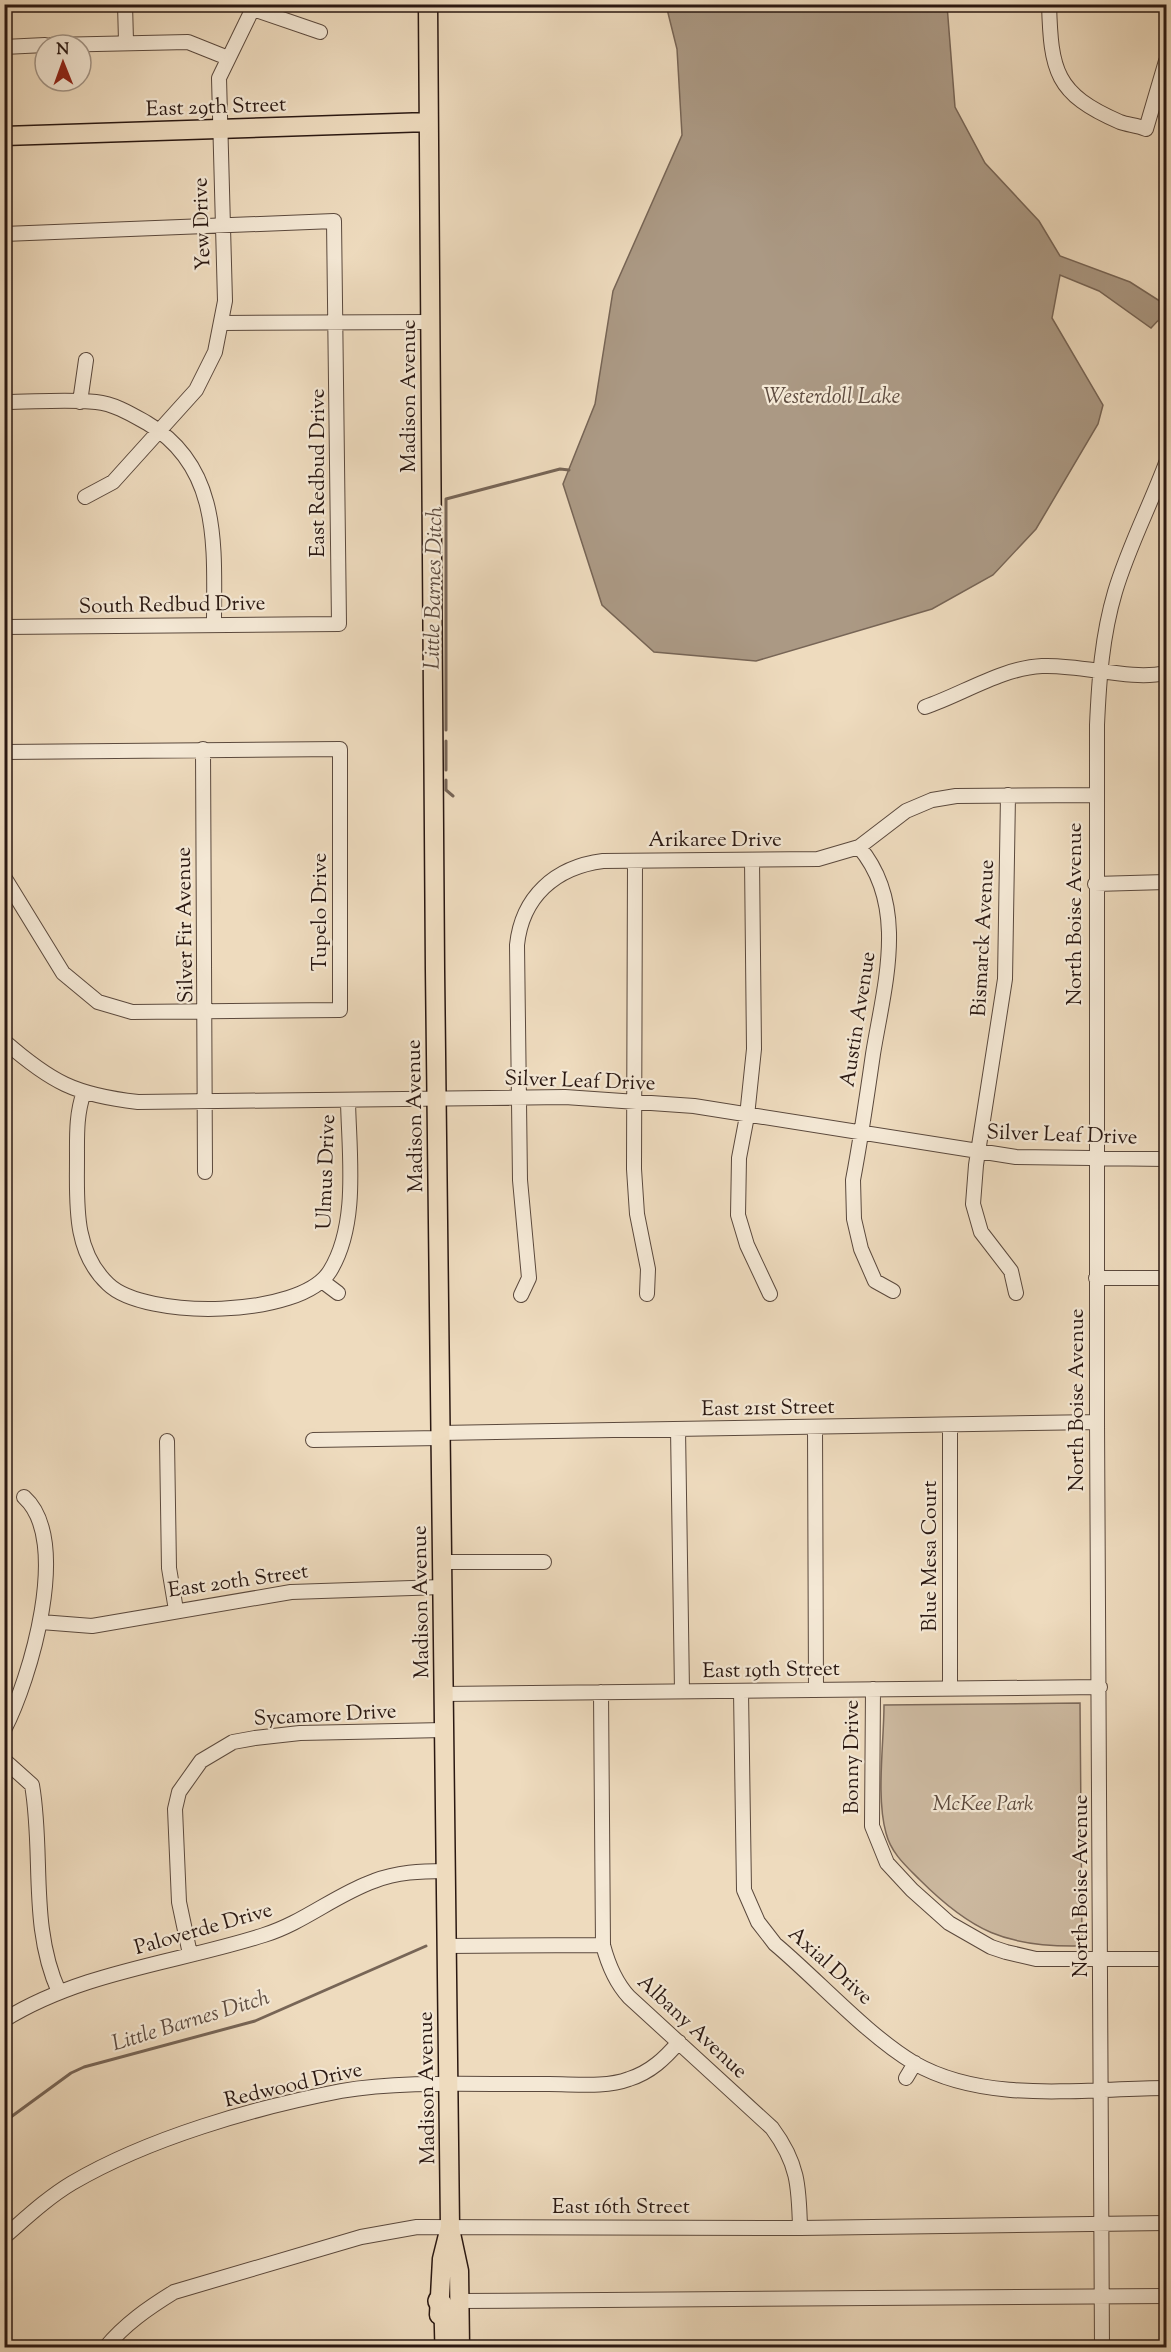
<svg xmlns="http://www.w3.org/2000/svg" width="1171" height="2352" viewBox="0 0 1171 2352" font-family="'Sorts Mill Goudy',serif">
  <style>
    .green { fill: #cdbaa1; stroke: #7c695a; stroke-width: 1.5 }
    .water { fill: #ab9984; stroke: #776556; stroke-width: 1.5 }
    .lines { fill: none; stroke-linecap: round; stroke-linejoin: round }
    .stream { stroke: #776556; stroke-width: 3 }
    .canal { stroke: #ab9984; stroke-width: 10 }
    .minor-casing { stroke: #5b493d; stroke-width: 16 }
    .major-casing { stroke: #2a1812; stroke-width: 21 }
    .highway-casing { stroke: #2a1812; stroke-width: 24 }
    .minor { stroke: #f4e8d5; stroke-width: 14 }
    .major { stroke: #eedbbe; stroke-width: 18 }
    .highway { stroke: #eedbbe; stroke-width: 21 }
    .labels { text-anchor: middle; stroke-width: 4.5; stroke-linejoin: round; paint-order: stroke }
    .street-label { font-size: 21px; fill: #2a1812; stroke: #f4e8d5 }
    .park-label { font-size: 21px; font-style: italic; fill: #5b493d; stroke: #f4e8d5 }
    .water-label { font-size: 22px; font-style: italic; fill: #5e4c40; stroke: #f4e8d5 }
  </style>
  <rect width="100%" height="100%" fill="#eedbbe"/>
  <filter id="stains"><feTurbulence type="fractalNoise" baseFrequency=".00333" numOctaves="4"/><feColorMatrix values="0 0 0 0 .2 0 0 0 0 .09 0 0 0 0 .02 0 0 0 .5 -.17"/></filter>
  <radialGradient id="worn" r=".72"><stop offset=".6" stop-color="#630" stop-opacity="0"/><stop offset="1" stop-color="#630" stop-opacity=".3"/></radialGradient>
  <!-- green -->
  <path class="green" d="M1080,1703l2,238 -4,5c-72,1 -107,-15 -158,-66 -14,-14 -29,-27 -34,-47 -10,-36 -2,-90 -2,-128z"/>
  <!-- water -->
  <path class="water" d="M666,5h281l8,102 30,56 54,58 21,35 70,26 36,23v7l-15,16 -52,-37 -39,-16 -8,43 51,87 -5,19 -62,105 -43,46 -61,34 -176,52 -102,-9 -52,-47 -39,-121 32,-80 18,-113 69,-156 -5,-86z"/>
  <g class="lines">
    <!-- stream -->
    <path class="stream" d="M446,730v-231l114,-30 9,1
      M446,741v29
      M446,780v10l7,6
      M4,2122l67,-49 13,-6 171,-46 171,-75"/>
    <!-- canal -->
    <path class="canal" d="M1162,318l4,3"/>
    <defs>
      <path id="minor" d="M125,4l1,37
        M1049,4c2,67 6,90 71,118 8,3 17,3 26,7l20,-68
        M253,9l67,23
        M51,45l137,-3 40,16
        M4,47l41,-2
        M4,234l330,-13 5,403 -335,3
        M222,323l208,-1
        M4,402c31,0 62,-3 92,0 19,2 35,12 51,21 75,44 67,126 67,201
        M80,402l6,-42
        M85,497l28,-15 83,-92 19,-38 10,-51 -6,-223 36,-74
        M925,707c38,-13 77,-39 117,-41 40,-2 87,15 124,7
        M203,749l2,423
        M4,752l336,-3v261l-208,2 -34,-10 -35,-29 -59,-96
        M1008,795l-3,184 -29,186 -3,39 8,28 30,39 5,22
        M859,847c50,59 25,139 14,207 -6,42 -12,84 -20,126l1,39 7,30 14,32 18,10
        M752,860l2,189 -7,67 -8,42 -1,57 9,30 23,49
        M635,861l-1,308 3,45 11,55 -1,25
        M1095,884l71,-2
        M4,1041c47,41 71,54 134,61l427,-5 129,9 322,51 150,2
        M84,1092c-8,22 -7,44 -7,67 0,44 -4,92 31,125 37,36 193,34 222,-13 29,-47 19,-117 18,-170
        M1096,1278h70
        M322,1281l16,12
        M521,1295l8,-17 -9,-98 -3,-235c5,-48 38,-78 86,-84l215,-2 41,-12 47,-36 26,-11 24,-4 139,-1
        M950,1425v263
        M815,1427l1,263
        M678,1429l4,262
        M440,1433l657,-11
        M313,1440l127,-2
        M167,1441l2,127 7,42
        M442,1562h102
        M41,1622l51,4 199,-34 151,-5
        M873,1689l-1,137 15,37 25,27 37,33 42,24 15,5 30,7h130
        M741,1691l3,199 14,32 17,22c43,36 92,91 139,119 73,42 172,25 252,25
        M601,1692l2,253c5,19 13,38 26,52l143,131c26,35 27,58 28,100
        M444,1694l656,-7
        M4,1730c26,-50 68,-190 20,-233
        M4,1760l28,25c12,69 -3,141 27,207
        M446,1946l157,-1
        M190,1954l-11,-52 -4,-93 4,-17 22,-31 32,-19 22,-4 45,-5 144,-3
        M4,2020c79,-49 173,-57 260,-85 39,-12 71,-40 110,-54 23,-9 47,-10 71,-10
        M906,2078l9,-15
        M4,2237c22,-19 43,-39 68,-54 77,-45 181,-75 269,-92 64,-11 141,-6 208,-7 26,0 56,4 80,-5 22,-7 36,-21 50,-37
        M459,2301l707,-5
        M105,2348c20,-24 43,-40 69,-56l187,-55 56,-10 383,1 366,-5
        M1102,2348l-5,-926v-697c2,-45 5,-89 18,-133 13,-44 35,-86 51,-129"/>
      <path id="major" d="M428,4l7,966 15,1257 -8,32 -3,56
        M4,136l424,-14
        M450,2229l9,42 1,77"/>
      <path id="highway" d="M439,2301l6,9 1,38"/>
    </defs>
    <!-- minor casing -->
    <use href="#minor" class="minor-casing"/>
    <!-- major casing -->
    <use href="#major" class="major-casing"/>
    <!-- highway casing -->
    <use href="#highway" class="highway-casing"/>
    <!-- minor -->
    <use href="#minor" class="minor"/>
    <!-- major -->
    <use href="#major" class="major"/>
    <!-- highway -->
    <use href="#highway" class="highway"/>
  </g>
  <g class="labels">
    <!-- street labels -->
    <g class="street-label">
      <text transform="translate(216 106) rotate(-2)" y="7">East 29th Street</text>
      <text transform="translate(201 224) rotate(-92)" y="7">Yew Drive</text>
      <text transform="translate(408 396) rotate(-90)" y="7">Madison Avenue</text>
      <text transform="translate(317 473) rotate(-90)" y="7">East Redbud Drive</text>
      <text transform="translate(172 604) rotate(-1)" y="7">South Redbud Drive</text>
      <text x="715" y="846">Arikaree Drive</text>
      <text transform="translate(319 912) rotate(-90)" y="7">Tupelo Drive</text>
      <text transform="translate(1074 914) rotate(-90)" y="7">North Boise Avenue</text>
      <text transform="translate(184 925) rotate(-91)" y="7">Silver Fir Avenue</text>
      <text transform="translate(982 938) rotate(-87)" y="7">Bismarck Avenue</text>
      <text transform="translate(857 1019) rotate(-81)" y="7">Austin Avenue</text>
      <text transform="translate(580 1080) rotate(2)" y="7">Silver Leaf Drive</text>
      <text transform="translate(414 1116) rotate(-91)" y="7">Madison Avenue</text>
      <text transform="translate(1062 1134) rotate(2)" y="7">Silver Leaf Drive</text>
      <text transform="translate(325 1172) rotate(-88)" y="7">Ulmus Drive</text>
      <text transform="translate(1076 1400) rotate(-90)" y="7">North Boise Avenue</text>
      <text transform="translate(768 1407) rotate(-1)" y="7">East 21st Street</text>
      <text transform="translate(929 1556) rotate(-90)" y="7">Blue Mesa Court</text>
      <text transform="translate(238 1580) rotate(-8)" y="7">East 20th Street</text>
      <text transform="translate(420 1602) rotate(-91)" y="7">Madison Avenue</text>
      <text transform="translate(771 1669) rotate(-1)" y="7">East 19th Street</text>
      <text transform="translate(325 1714) rotate(-3)" y="7">Sycamore Drive</text>
      <text transform="translate(851 1757) rotate(-90)" y="7">Bonny Drive</text>
      <text transform="translate(1080 1886) rotate(-90)" y="7">North Boise Avenue</text>
      <text transform="translate(203 1928) rotate(-16)" y="7">Paloverde Drive</text>
      <text transform="translate(831 1965) rotate(42)" y="7">Axial Drive</text>
      <text transform="translate(693 2026) rotate(43)" y="7">Albany Avenue</text>
      <text transform="translate(293 2084) rotate(-13)" y="7">Redwood Drive</text>
      <text transform="translate(426 2088) rotate(-91)" y="7">Madison Avenue</text>
      <text x="621" y="2213">East 16th Street</text>
    </g>
    <!-- park labels -->
    <g class="park-label">
      <text x="983" y="1810">McKee Park</text>
    </g>
    <!-- water labels -->
    <g class="water-label">
      <text x="832" y="403">Westerdoll Lake</text>
      <text transform="translate(432 588) rotate(-89)" y="8">Little Barnes Ditch</text>
      <text transform="translate(190 2019) rotate(-17)" y="8">Little Barnes Ditch</text>
    </g>
  </g>
  <!-- margin -->
  <rect width="1171" height="2352" fill="none" stroke="#eedbbe" stroke-width="24"/>
  <rect x="6" y="6" width="1159" height="2340" fill="none" stroke="#2a1812" stroke-width="3"/>
  <rect x="12" y="12" width="1147" height="2328" fill="none" stroke="#2a1812" stroke-width="1.5"/>
  <!-- north arrow -->
  <g transform="translate(63 63) rotate(359)"><circle r="28" fill="#f4e8d5" stroke="#a39587" stroke-width="1.5"/>
  <path d="M0-4.5L10 22L0 15L-10 22Z" fill="#8f2418"/>
  <text y="-9" font-size="16" font-weight="bold" text-anchor="middle" fill="#2a1812">N</text>
  </g>
  <rect width="100%" height="100%" filter="url(#stains)"/>
  <rect width="100%" height="100%" fill="url(#worn)"/>
</svg>
